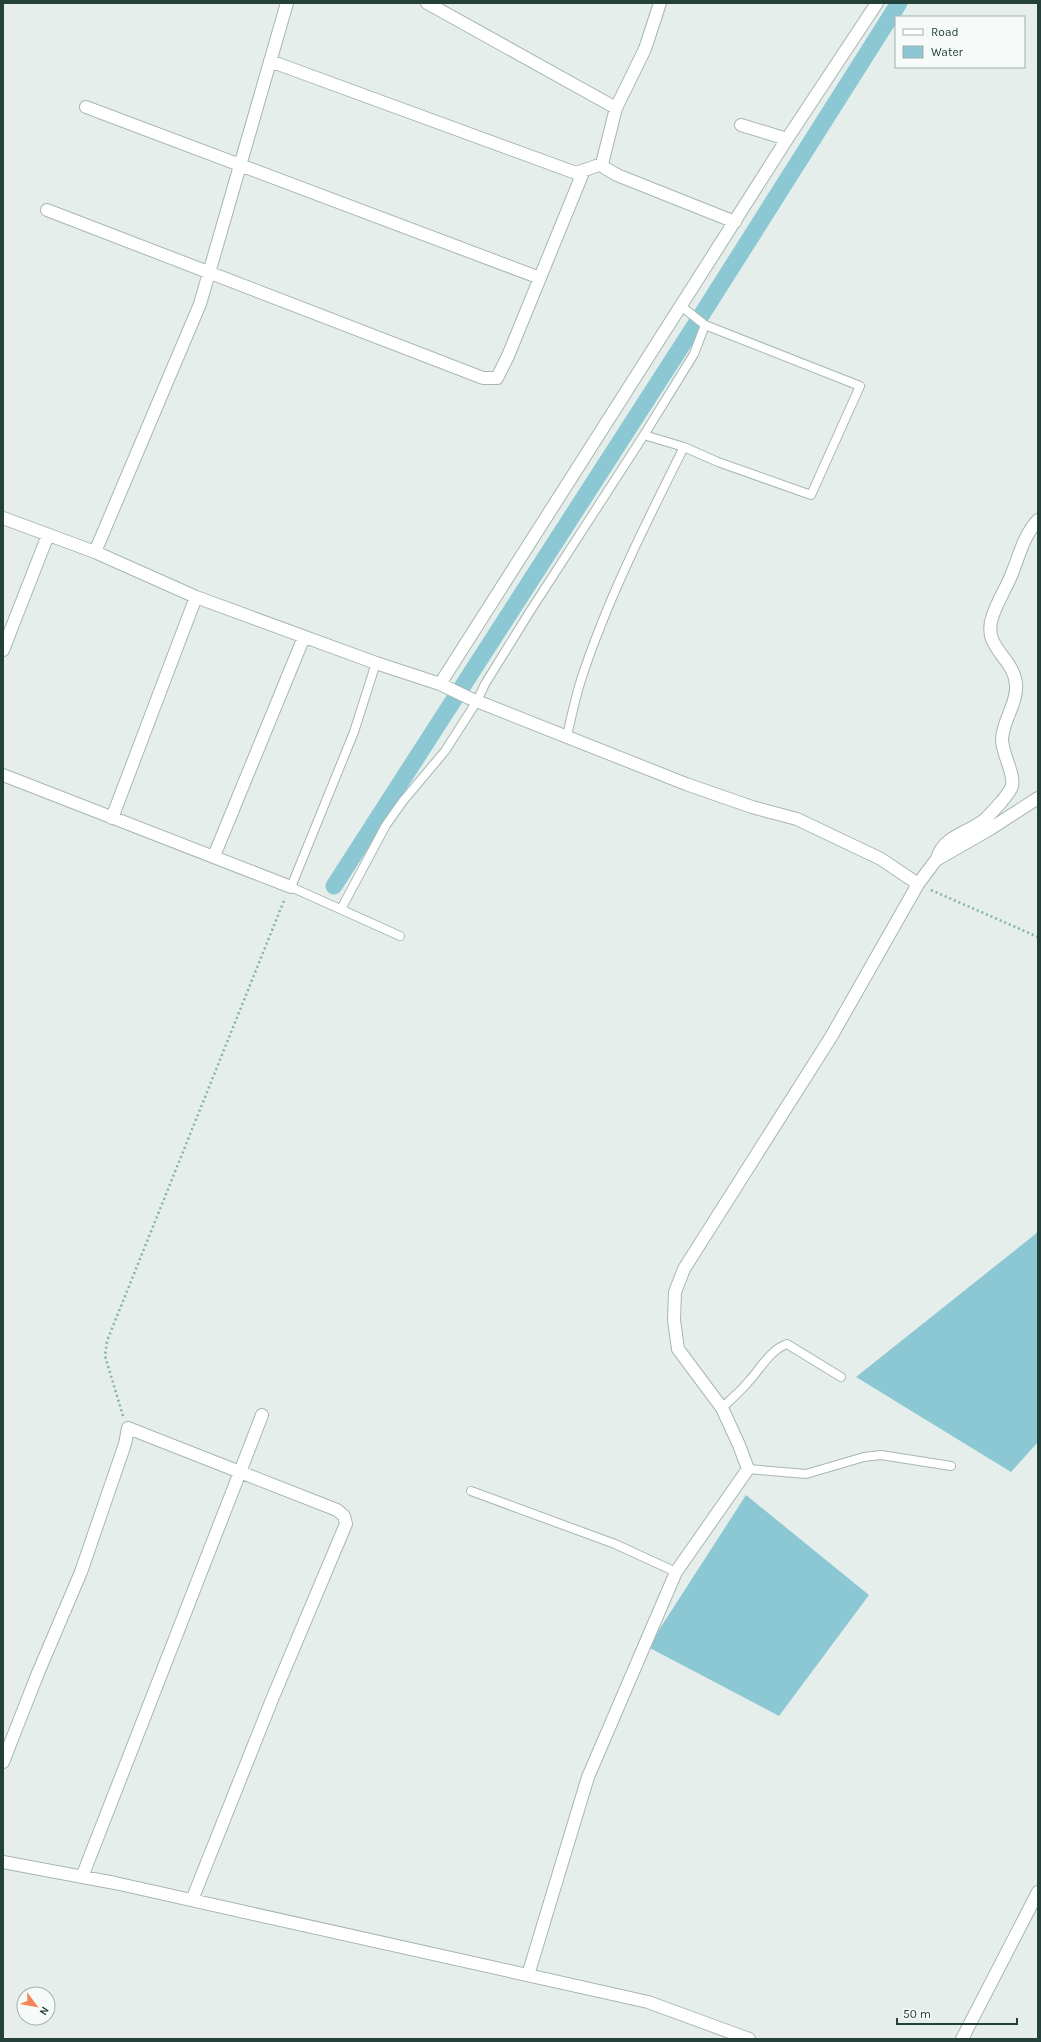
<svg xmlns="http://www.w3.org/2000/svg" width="1041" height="2042" viewBox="0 0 1041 2042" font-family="Karla,sans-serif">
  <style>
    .water { fill: #8cc8d4 }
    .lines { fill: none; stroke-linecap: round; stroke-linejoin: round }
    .canal { stroke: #8cc8d4; stroke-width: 17 }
    .lane-casing { stroke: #a7b7b1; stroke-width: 10 }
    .street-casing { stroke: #a7b7b1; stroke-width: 14 }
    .path { stroke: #84b3a5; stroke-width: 2.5; stroke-dasharray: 2 3; stroke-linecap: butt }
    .lane { stroke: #fff; stroke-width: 8 }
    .street { stroke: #fff; stroke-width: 12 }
  </style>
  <rect width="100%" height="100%" fill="#e5eeea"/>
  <!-- water -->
  <path class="water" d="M1038,1232v210l-27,30 -155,-95z
    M746,1495l123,100 -90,121 -131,-69z"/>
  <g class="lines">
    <!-- canal -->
    <path class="canal" d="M334,886l365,-567 200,-316"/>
    <defs>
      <path id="lane" d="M644,435l40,12 34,15 93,33 49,-109 -155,-61
        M376,663l-22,69 -63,155 109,49
        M567,736c4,-18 8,-37 14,-56 26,-80 65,-157 103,-233
        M341,909l45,-84 17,-24 42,-50 32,-50 8,-17 44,-71 115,-178 50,-81 11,-29 -24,-19
        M722,1408c9,-9 19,-17 27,-27 12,-13 21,-31 38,-37l54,33
        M748,1469l58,5 58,-17 17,-2 70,11
        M471,1491l144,53 61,28"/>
      <path id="street" d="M427,3l189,105
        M660,3l-15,46 -29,59 -14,56 3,4 12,7 118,47
        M270,61l306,112 26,-9
        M86,107l454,171
        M741,125l46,14
        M47,210l436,168h14l11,-22 76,-186
        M3,518l92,34 101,45 180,66 64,21 29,14 217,86 66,23 45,12 84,40 37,25 18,-24 54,-31 48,-31
        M95,552l105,-248 87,-301
        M3,650l45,-115
        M440,684l347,-545 90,-136
        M3,775l288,112
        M112,818l84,-221
        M214,856l90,-219
        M937,858c7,-22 30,-25 46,-37 7,-6 13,-13 19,-20 3,-4 8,-9 10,-15 3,-12 -10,-32 -10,-47 1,-19 16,-37 14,-55 -2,-21 -20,-30 -25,-48 -1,-6 -1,-13 1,-18 4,-14 13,-28 19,-42 8,-19 12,-40 27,-56
        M3,1762l35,-89 43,-101 44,-128 3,-16 112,44 -158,405
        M3,1862l112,21 533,119 101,37
        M192,1900l81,-203 73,-173 -2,-8 -7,-6 -97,-38 22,-57
        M528,1975l60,-198 88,-205 72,-103 -9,-24 -17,-37 -44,-59 -4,-29 1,-28 9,-23 147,-232 87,-153
        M962,2039l76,-147"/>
    </defs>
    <!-- lane casing -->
    <use href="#lane" class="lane-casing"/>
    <!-- street casing -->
    <use href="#street" class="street-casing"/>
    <!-- path -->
    <path class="path" d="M931,890l107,47
      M123,1416l-18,-60 2,-15 178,-443"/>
    <!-- lane -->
    <use href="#lane" class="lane"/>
    <!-- street -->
    <use href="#street" class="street"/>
  </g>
  <!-- border -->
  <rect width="1041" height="2042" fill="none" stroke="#234139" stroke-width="8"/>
  <!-- legend -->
  <rect x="895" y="16" width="130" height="52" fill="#f6faf8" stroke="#a2b0ac"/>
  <rect x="903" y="29" width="20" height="6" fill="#ffffff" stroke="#a2b0ac"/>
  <text x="931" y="36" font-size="12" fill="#234139">Road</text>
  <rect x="903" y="46" width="20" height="12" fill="#8cc8d4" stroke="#a2b0ac"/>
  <text x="931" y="56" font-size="12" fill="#234139">Water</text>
  <!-- north arrow -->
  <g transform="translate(36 2006) rotate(122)"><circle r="19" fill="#f6faf8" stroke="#a2b0ac"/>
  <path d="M0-3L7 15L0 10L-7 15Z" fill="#f6845b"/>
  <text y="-6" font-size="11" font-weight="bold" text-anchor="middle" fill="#234139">N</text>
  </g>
  <!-- scale -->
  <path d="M897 2018v6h120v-6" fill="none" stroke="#234139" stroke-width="2"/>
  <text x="903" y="2018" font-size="12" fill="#234139" stroke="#f6faf8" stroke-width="3" paint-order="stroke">50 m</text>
</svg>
